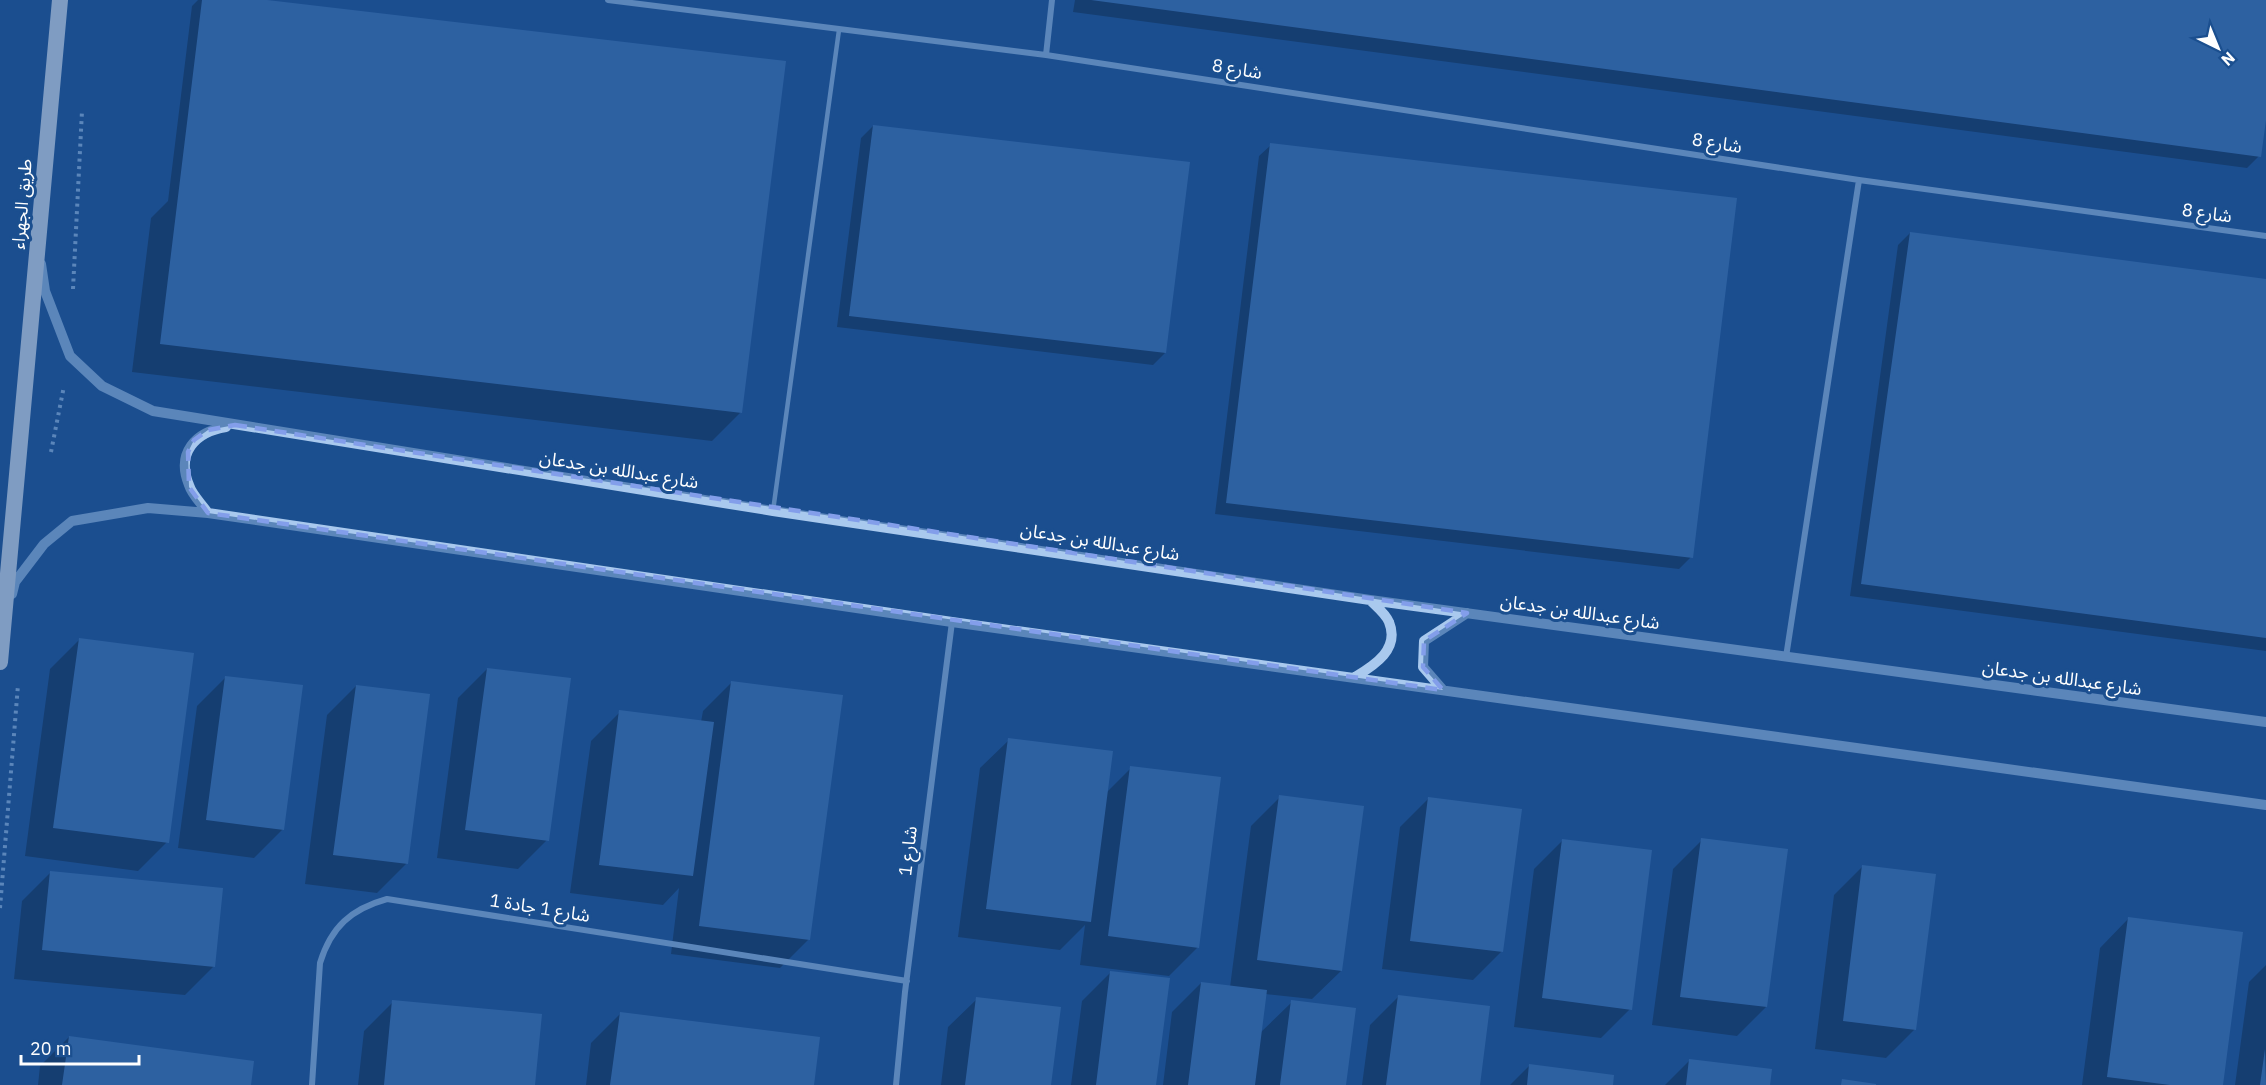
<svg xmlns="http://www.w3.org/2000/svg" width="2266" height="1085" viewBox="0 0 2266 1085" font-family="'IBM Plex Sans','Noto Sans Arabic',sans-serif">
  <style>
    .shadow { fill: #0007 }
    .building { fill: #4478b7 }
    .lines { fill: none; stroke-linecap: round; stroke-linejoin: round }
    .path { stroke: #a9c9ee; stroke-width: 4; stroke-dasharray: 3 4.5; stroke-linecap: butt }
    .service { stroke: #a9c9ee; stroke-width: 4.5 }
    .minor { stroke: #a9c9ee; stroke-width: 6 }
    .tertiary { stroke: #a9c9ee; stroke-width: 10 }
    .trunk { stroke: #f8faff; stroke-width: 16 }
    .marked { fill: none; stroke: #839eea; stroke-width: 4.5; stroke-dasharray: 12 8; stroke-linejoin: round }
    .labels { text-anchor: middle; stroke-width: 6; stroke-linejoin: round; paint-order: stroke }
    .street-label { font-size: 18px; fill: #fff; stroke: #1b4f8f }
  </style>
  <rect width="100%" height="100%" fill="#1b4f8f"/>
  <!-- shadow -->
  <path class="shadow" d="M198,0h57l486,412 -29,29 -580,-69 19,-154 17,-17 24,-195z
    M1075,0h1191v109l-7,47 -12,12 -1174,-156z
    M873,126l292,227 -12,12 -316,-38 24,-189z
    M1271,145l420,412 -12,12 -464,-55 44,-358z
    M1910,233l356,47v371l-416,-55 48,-351z
    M79,640l88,202 -29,29 -113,-15 25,-187z
    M487,669l60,171 -29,29 -81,-11 21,-160z
    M226,677l57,152 -29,29 -76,-10 19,-142z
    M732,682l77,257 -29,29 -109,-14 8,-66 -16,17 -93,-12 21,-152 29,-29 81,10 2,-11z
    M356,686l73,10 -23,168 -29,29 -72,-9 22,-169z
    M1009,740l97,53 25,-25 67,179 -29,29 -89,-11 5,-40 -25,25 -102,-13 22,-169z
    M1280,797l61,174 -29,28 -47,-5 -5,39 32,-31 53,83h-182l9,-73 29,-29 29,4 21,-161z
    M1429,798l73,153 -29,29 -91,-11 18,-142z
    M1563,840l67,169 -29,29 -87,-11 20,-158z
    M1702,840l64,167 -29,29 -85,-11 21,-156z
    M1863,866l52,163 -29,29 -71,-9 19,-154z
    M50,873l164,93 -29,29 -171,-16 8,-78z
    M2128,919l93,166h-139l18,-137z
    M2266,965v120h-31l14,-103z
    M1111,972l43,113h-83l11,-84z
    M1399,996l80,89h-117l8,-60z
    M977,999l72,86h-108l7,-58z
    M393,1002l140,83h-175l6,-54z
    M620,1014l192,71h-226l5,-42z
    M69,1037l180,48h-211l2,-19z
    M1690,1060l79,25h-104z
    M1530,1065l81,20h-101z"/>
  <!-- building -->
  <path class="building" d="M202,0h65l519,61 -44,352 -582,-69z
    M1091,0h1175v120l-5,37z
    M873,125l317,37 -24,191 -317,-37z
    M1270,143l467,55 -44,360 -467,-55z
    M1910,232l356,47v359l-405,-54z
    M79,638l115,15 -25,190 -116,-15z
    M487,668l84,10 -22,163 -84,-11z
    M225,676l78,9 -19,145 -78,-10z
    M731,681l112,14 -33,245 -111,-14z
    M356,685l74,9 -22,170 -75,-9z
    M619,710l95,12 -21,154 -94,-11z
    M1008,738l105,13 -22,171 -105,-13z
    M1130,766l91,11 -22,171 -91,-12z
    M1279,795l85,11 -22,165 -85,-11z
    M1428,797l94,12 -19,143 -93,-11z
    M1701,838l87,11 -21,158 -87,-10z
    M1562,839l90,11 -20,160 -90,-12z
    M1862,865l74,9 -20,156 -73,-9z
    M50,871l173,17 -8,79 -173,-17z
    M2128,917l115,15 -20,153h-53l-63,-8z
    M1110,971l60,7 -14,107h-60z
    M1201,982l66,8 -12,95h-67z
    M1398,995l92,11 -10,79h-94z
    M976,997l85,10 -10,78h-86z
    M392,1000l150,14 -7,71h-151z
    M1291,1000l65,8 -10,77h-66z
    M620,1012l200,25 -6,48h-204z
    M69,1036l185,25 -3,24h-189z
    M2265,1049l1,36h-6z
    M1689,1059l83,10 -2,16h-84z
    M1529,1064l85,11 -1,10h-86z
    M1842,1079l34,5v1h-35z"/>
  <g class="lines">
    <!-- path -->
    <path class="path" d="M73,289l9,-178
      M51,452l13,-66
      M0,908l18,-223"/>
    <!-- service -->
    <path class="service" d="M773,511l66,-481"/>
    <!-- minor -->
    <path class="minor" d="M608,0l438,55 813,125 407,56
      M1046,55l6,-55
      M1786,657l73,-477
      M312,1085l8,-122c11,-36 31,-54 67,-64l520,82
      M896,1085l9,-93 47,-370"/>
    <!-- tertiary -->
    <path class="tertiary" d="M41,264l4,27 25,65 32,30 51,25 620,100 597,89 896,122
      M208,513c-6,-9 -16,-18 -19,-28 -13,-32 6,-53 37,-58
      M12,594l3,-12 29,-38 28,-23 76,-13 60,5 744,109 1314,183
      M1355,677c20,-12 45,-28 34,-55 -3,-8 -13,-16 -19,-22
      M1443,690l-20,-23 1,-26 43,-28"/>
    <!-- trunk -->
    <path class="trunk" d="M0,662l60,-662"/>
  </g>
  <!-- marked area -->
  <path d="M0 0H2266V1085H0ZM235,425l1232,188 -43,28 -1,26 20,23 -1235,-177 -19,-26 -1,-35 6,-12 14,-10z" fill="#1b4f8f" fill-opacity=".55" fill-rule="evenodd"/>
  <path class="marked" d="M235,425l1232,188 -43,28 -1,26 20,23 -1235,-177 -19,-26 -1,-35 6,-12 14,-10z"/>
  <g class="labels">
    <!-- street labels -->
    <g class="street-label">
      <text transform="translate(1237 69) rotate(9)" y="6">شارع 8</text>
      <text transform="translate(1717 143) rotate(9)" y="6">شارع 8</text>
      <text transform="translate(22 204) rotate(-85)" y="6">طريق الجهراء</text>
      <text transform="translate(2207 213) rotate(8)" y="6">شارع 8</text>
      <text transform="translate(619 470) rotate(9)" y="6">شارع عبدالله بن جدعان</text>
      <text transform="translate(1100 542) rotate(9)" y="6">شارع عبدالله بن جدعان</text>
      <text transform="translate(1580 612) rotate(8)" y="6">شارع عبدالله بن جدعان</text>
      <text transform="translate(2062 678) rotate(8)" y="6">شارع عبدالله بن جدعان</text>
      <text transform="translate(908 851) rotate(-83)" y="6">شارع 1</text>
      <text transform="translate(540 908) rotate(9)" y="6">شارع 1 جادة 1</text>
    </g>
  </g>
  <!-- north arrow -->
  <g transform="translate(2218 48) rotate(137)" stroke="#1b4f8f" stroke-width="4.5" paint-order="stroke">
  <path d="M0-4.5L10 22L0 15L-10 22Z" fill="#ffffff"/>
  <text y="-9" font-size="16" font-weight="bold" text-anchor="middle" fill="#ffffff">N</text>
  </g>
  <!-- scale -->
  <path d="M21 1055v9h118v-9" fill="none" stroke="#ffffff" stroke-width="3"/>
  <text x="30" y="1055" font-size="18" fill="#ffffff" stroke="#1b4f8f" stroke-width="4.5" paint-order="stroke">20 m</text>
</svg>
